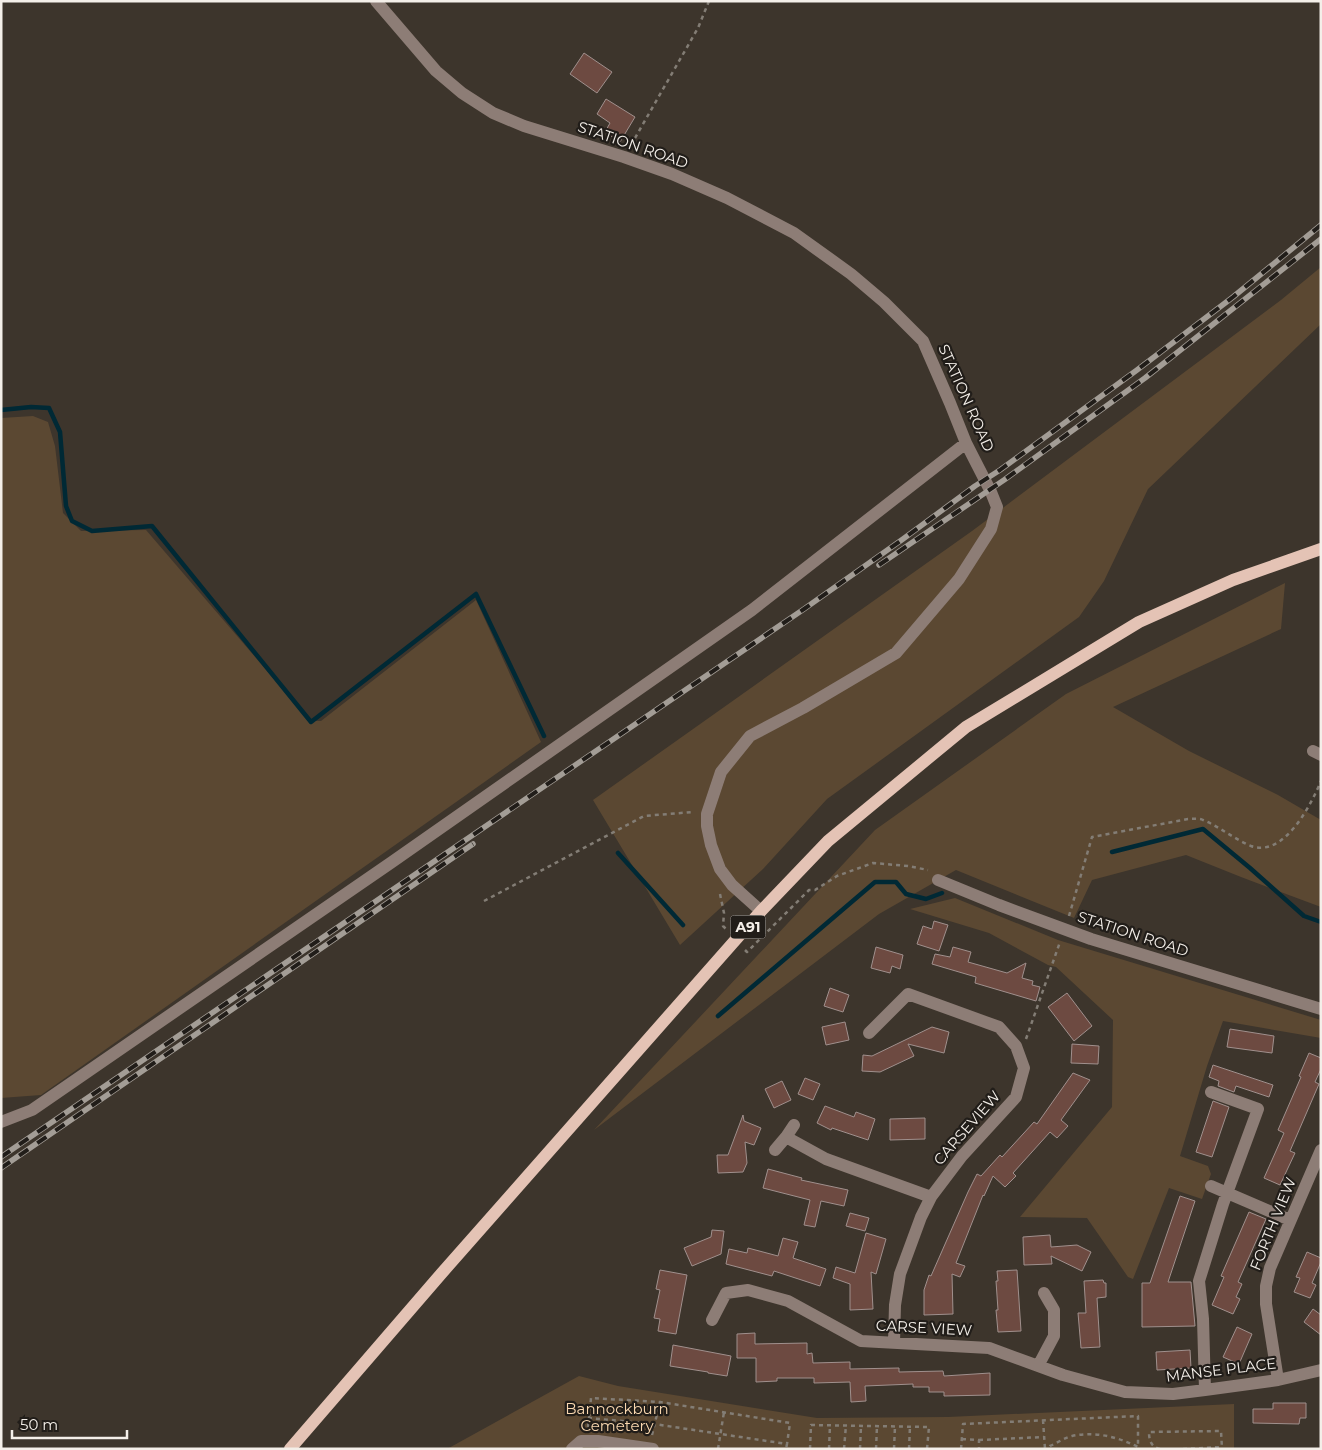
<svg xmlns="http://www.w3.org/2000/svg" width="1322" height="1450" viewBox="0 0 1322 1450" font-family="Montserrat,sans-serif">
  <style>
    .green { fill: #5b4832 }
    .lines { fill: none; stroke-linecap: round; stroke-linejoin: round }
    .stream { stroke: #002935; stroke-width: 4.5 }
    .building { fill: #6d4a41; stroke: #a0908d }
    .path { stroke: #837d75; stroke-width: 2.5; stroke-dasharray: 4 4; stroke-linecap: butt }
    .minor { stroke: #8d7d76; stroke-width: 12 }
    .major { stroke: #e4c3b5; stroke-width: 12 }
    .rail-casing { stroke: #a39d96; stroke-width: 5.5 }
    .rail { stroke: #211d19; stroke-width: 4; stroke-dasharray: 11; stroke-linecap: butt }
    .labels { text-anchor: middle; stroke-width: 4.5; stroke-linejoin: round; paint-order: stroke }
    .shield { fill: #211d19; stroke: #b5b0ab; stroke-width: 1 }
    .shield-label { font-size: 14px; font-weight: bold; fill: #f4efe9 }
    .street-label { font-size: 15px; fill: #f4efe9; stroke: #211d19 }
    .park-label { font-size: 15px; fill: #fad8b0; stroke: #211d19 }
  </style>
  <rect width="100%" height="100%" fill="#3d352c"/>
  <!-- green -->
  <path class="green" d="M1321,267v57l-173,165 -44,92 -25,36 -252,182 -64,70 -83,76 -87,-145 379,-269 309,-231z
    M33,416l15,6 7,24 8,67 18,18 65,-1 164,191h11l155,-121 65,142 -500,353 -40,3v-680z
    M1285,583l-4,46 -168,78 76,44 89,44 43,25v87l-80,-30 -55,-22 -94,25 -18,38 -118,-48 -77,44 -285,216 281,-300 191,-136z
    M955,898l103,42 263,80v18l-98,-17 -16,45 -27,90 28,10 3,8 -9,25 -33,-11 -36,91 -5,-2 -41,-59 -67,-1 92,-110 1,-87 -57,-53 -8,-2 -59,-32 -79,-24z
    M579,1376l39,10 199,32 131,-1 286,-13v45h-787z"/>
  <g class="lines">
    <!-- stream -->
    <path class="stream" d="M1,410l30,-3 18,1 11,24 6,74 6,15 20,10 60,-5 159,196 165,-128 68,142
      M1112,852l91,-23 47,39 54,48 17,6
      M618,853l65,72
      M718,1016l157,-134h21l10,12 20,5 16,-6"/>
  </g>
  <!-- building -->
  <path class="building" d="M584,53l28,19 -15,21 -27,-19z
    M606,99l29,18 -15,25 -15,-10 5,-9 -13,-9z
    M934,921l14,4 -9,26 -22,-7 6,-18 9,3z
    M876,947l27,8 -3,14 -8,-3 -2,7 -19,-5z
    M953,947l18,5 -3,10 39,11 19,-10 -4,15 11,3 -1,4 8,2 -4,14 -61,-18 1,-6 -44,-13 3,-10 15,3z
    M830,988l19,7 -6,17 -19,-6z
    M1067,993l25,33 -18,15 -26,-34z
    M845,1022l4,18 -23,5 -4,-18z
    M932,1027l17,5 -5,21 -36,-9 6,12 -34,16 -18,-1 1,-16 9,1z
    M1230,1029l44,7 -2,17 -45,-6z
    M1072,1044l27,2 -1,18 -27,-1z
    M1309,1053l12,5v11l-6,13 4,2 -29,67 5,2 -15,32 -16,-7 20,-45 -6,-3 23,-53 -2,-1z
    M1213,1065l60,20 -4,12 -33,-11 -2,6 -16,-6 1,-5 -10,-4z
    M1073,1073l17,7 -29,40 7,6 -11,12 -7,-6 -37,41 3,3 -11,11 -12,-11 -9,20 -1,-1 -27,68 9,3 -5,11 -8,-3 1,40 -29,1v-25l5,-15 2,1 37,-84 9,-18 4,2 19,-21 2,2 32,-35 3,2z
    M805,1078l15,6 -7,16 -15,-6z
    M782,1081l9,19 -17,8 -9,-19z
    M1213,1101l16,6 -17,50 -16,-5z
    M825,1106l29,11 2,-5 19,7 -7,21 -36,-12 -1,2 -14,-7z
    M743,1115l1,6 17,7 -7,17 -9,-3 2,21 -4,9 -25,1 -1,-18h11z
    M925,1118v21l-35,1v-21z
    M768,1169l34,9 -1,2 47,10 -4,16 -23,-5 -6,26 -11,-2 6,-25 -47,-12z
    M1180,1196l15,5 -27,81h23l4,44 -53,1v-44h8z
    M1249,1212l17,7 -28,63 4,2 -6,13 4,2 -7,15 -21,-9 12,-28 -3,-1z
    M850,1213l19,5 -4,13 -19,-5z
    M712,1230l12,1 -3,23 -29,12 -8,-18 27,-11z
    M866,1233l20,6 -10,35 -5,-2 2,37 -23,1v-26l-17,-6 3,-11 19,6z
    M1050,1235l1,12 26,-2 14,7 -9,19 -31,-15 1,8 -28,1 -1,-28z
    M783,1238l15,4 -5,16 33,11 -6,17 -46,-15 -2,5 -46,-12 3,-15 18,4 1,-5 30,8z
    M1307,1252l14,6v4l-9,21 4,2 -6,13 -16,-6 6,-14 -4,-1z
    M660,1270l27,5 -11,59 -18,-3 2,-12 -6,-1 6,-28 -4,-1z
    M1017,1270l4,61 -23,1 -2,-22h2l-2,-29h2l-1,-10z
    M1103,1280l1,3h2v14l-9,1 3,49 -19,1 -3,-35h8l-2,-32z
    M1313,1309l8,6v20l-17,-13z
    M1237,1327l15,7 -13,30 -16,-7z
    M755,1333v11l52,-1v11l5,-1 1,10 37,-1v7l49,-1v4l44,-1 1,5 46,-3v22l-46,1v-4h-15v-5h-16v-3l-48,2 1,15 -15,1 -1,-20 -36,1v-5h-37v3l-21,1v-24h-19v-24z
    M673,1345l58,11 -4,20 -19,-3v-1l-38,-6z
    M1190,1350l1,18 -34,2 -1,-18z
    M1273,1403h33v15h-6l-1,6 -46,-1v-14h20z"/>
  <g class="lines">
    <!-- path -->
    <path class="path" d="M631,145l67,-117 11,-27
      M720,894l4,19 -1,13 3,3
      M484,901l160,-85 49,-4
      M1069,916l23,-79 96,-18c5,0 11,-1 15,1 17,7 31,19 48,26 33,12 60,-41 70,-65
      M745,950l2,2 62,-62h6l22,-14 36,-13 35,3 20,4
      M1026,1039l34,-97
      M589,1418l2,-20 69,4 130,21 -3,21
      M1043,1420l2,29
      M588,1427l1,-9 65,6 133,20 -1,5
      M652,1435l8,-33
      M962,1439l17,1v9
      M979,1440l65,-3
      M718,1449l6,-37
      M810,1449l1,-24 118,2 -2,22
      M829,1449l1,-24
      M844,1449l2,-24
      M860,1449l1,-23
      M876,1449l1,-23
      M894,1449l1,-23
      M909,1449l1,-23
      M961,1449l2,-25 175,-8v31c-20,-10 -43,-16 -66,-11 -8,2 -15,7 -22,10l-2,3
      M1160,1449c-9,-2 -11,-9 -11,-17l72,-1 1,18
      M1183,1449l39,-2"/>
    <!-- minor -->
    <path class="minor" d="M376,1l60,70 26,22 31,20 31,13 100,31 48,17 55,24 67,35 57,41 33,28 39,39 27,62 16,40 25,49 6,15 -6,22 -32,50 -63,74 -93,55 -53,28 -29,36 -14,42v12l4,19 9,24 12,16 29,26
      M1313,751l8,4
      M938,880l61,25 92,34 230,70
      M869,1033l39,-39 91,33 17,19 8,22 -8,29 -54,59 -31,41 -10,20 -21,57 -5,31 -1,38
      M1,1122l31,-12 360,-248 360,-252 214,-167
      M786,1137l8,-12
      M775,1150l11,-13 40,22 105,38
      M1211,1186l79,34
      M712,1320l14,-27 22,-3 40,11 73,40 128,7 74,27 62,17 48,2 32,-4 73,-10 43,-10
      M1038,1366l16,-30v-26l-10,-17
      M1278,1380l-12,-76v-18l4,-18 51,-118
      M1205,1390l-2,-71 -4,-38 24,-77 35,-95 -47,-17
      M572,1449l9,-8h17l55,8"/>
    <!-- major -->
    <path class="major" d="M290,1449l151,-175 320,-363 67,-70 138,-114 173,-105 94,-42 88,-31"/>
    <defs>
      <path id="rail" d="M879,565l125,-85 141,-102 176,-139
        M1,1157l803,-548 99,-70 72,-53 25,-16 137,-100 96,-73 88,-72
        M1,1168l472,-324"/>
    </defs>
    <!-- rail casing -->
    <use href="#rail" class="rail-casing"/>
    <!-- rail -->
    <use href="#rail" class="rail"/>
  </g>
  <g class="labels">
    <!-- shield labels -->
    <rect class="shield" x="730.5" y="915.5" width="35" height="23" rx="4"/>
    <g class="shield-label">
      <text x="748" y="932">A91</text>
    </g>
    <!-- street labels -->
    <g class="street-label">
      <text transform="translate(633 145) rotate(19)" y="5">STATION ROAD</text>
      <text transform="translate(966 398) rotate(66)" y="5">STATION ROAD</text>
      <text transform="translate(1133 934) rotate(18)" y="5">STATION ROAD</text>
      <text transform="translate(967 1128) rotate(-49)" y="5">CARSEVIEW</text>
      <text transform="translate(1273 1224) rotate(-68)" y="5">FORTH VIEW</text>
      <text transform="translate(924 1328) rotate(3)" y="5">CARSE VIEW</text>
      <text transform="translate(1221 1370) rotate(-7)" y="5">MANSE PLACE</text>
    </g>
    <!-- park labels -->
    <g class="park-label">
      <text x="617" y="1414">Bannockburn<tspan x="617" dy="17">Cemetery</tspan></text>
    </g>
  </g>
  <!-- border -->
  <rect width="1322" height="1450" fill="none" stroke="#f4efe9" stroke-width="5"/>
  <!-- scale -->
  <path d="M12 1430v8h115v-8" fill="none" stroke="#f4efe9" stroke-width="2.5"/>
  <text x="20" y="1430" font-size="15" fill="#f4efe9" stroke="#211d19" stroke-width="4" paint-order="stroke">50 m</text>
</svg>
